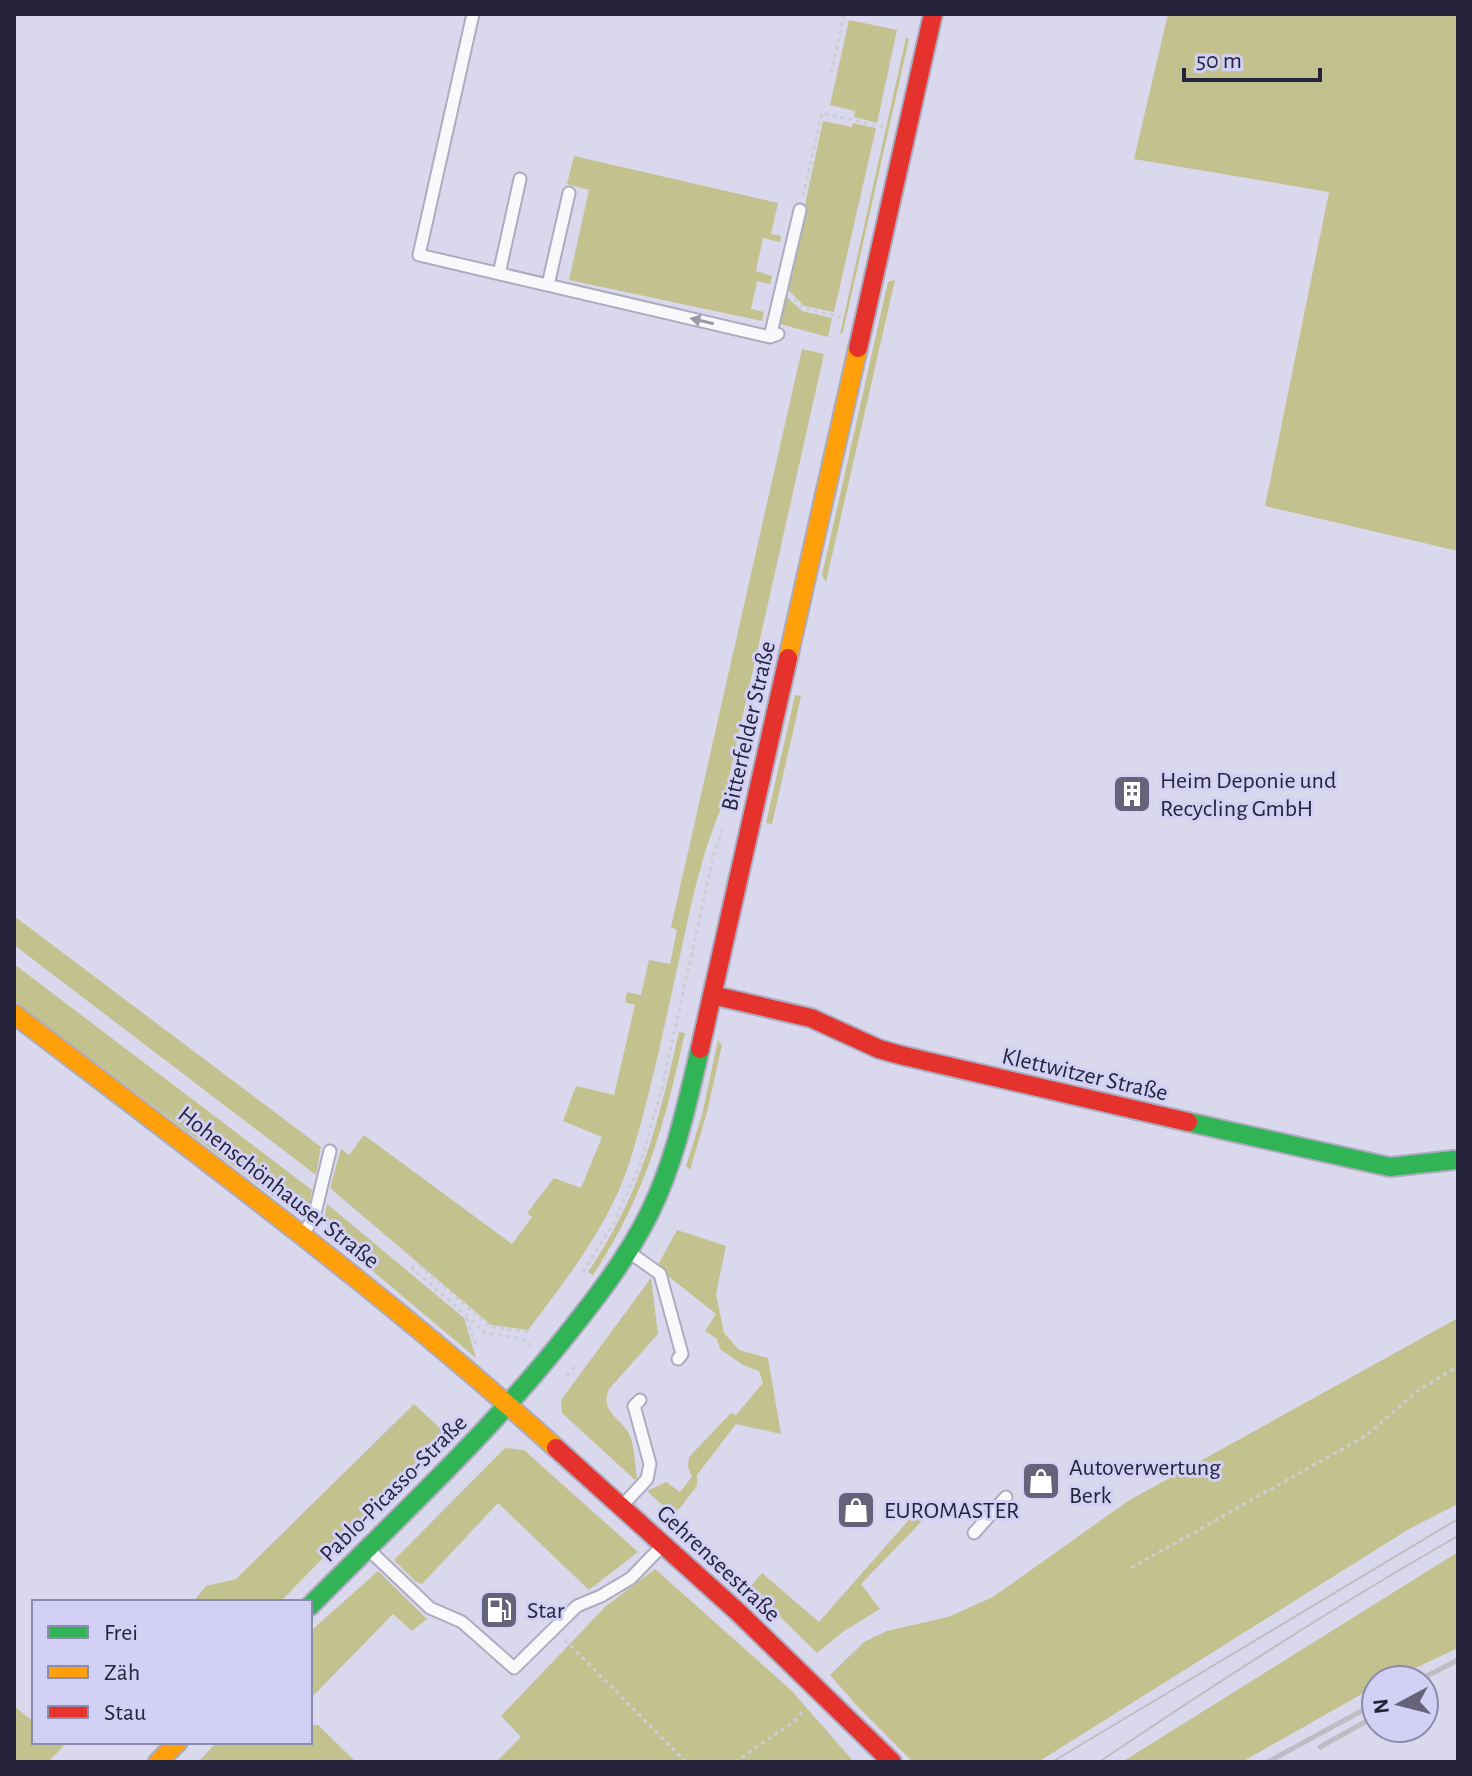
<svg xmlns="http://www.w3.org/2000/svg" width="1472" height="1776" viewBox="0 0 1472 1776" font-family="'Alegreya Sans',sans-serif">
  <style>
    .green { fill: #c3c18e }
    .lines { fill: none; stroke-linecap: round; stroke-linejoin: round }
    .lane-casing { stroke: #adabc0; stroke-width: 15 }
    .fast-casing { stroke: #adabc0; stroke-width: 22 }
    .slow-casing { stroke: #adabc0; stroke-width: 22 }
    .jam-casing { stroke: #adabc0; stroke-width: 22 }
    .path { stroke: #cdcdd4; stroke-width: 3; stroke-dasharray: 4 4; stroke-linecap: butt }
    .lane { stroke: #f9f9fc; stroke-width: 11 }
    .fast { stroke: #30b455; stroke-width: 18 }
    .slow { stroke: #ff9f0a; stroke-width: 18 }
    .jam { stroke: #e5322d; stroke-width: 18 }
    .tram { stroke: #bebdc3; stroke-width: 2 }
    .rail { stroke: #bebdc3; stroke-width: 5 }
    .oneway { fill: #9a99a5 }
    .labels { text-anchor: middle; stroke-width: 6; stroke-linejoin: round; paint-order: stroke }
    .street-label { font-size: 24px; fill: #26243b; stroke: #d2d0f5 }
    .poi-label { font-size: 24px; fill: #26243b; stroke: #d2d0f5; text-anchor: start }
  </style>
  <rect width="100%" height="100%" fill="#dad8ed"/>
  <!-- green -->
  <path class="green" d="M1168,14h290v537l-193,-45 64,-314 -195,-33z
    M849,20l48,10 -20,93 -23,-6 1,-6 -25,-6z
    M906,38l3,1 -66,293 -3,2z
    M823,121l29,6 1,-4 23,5 -42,184 -30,-6 -17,-17z
    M574,156l204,47 -7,31 10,2 -1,6 -17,-4 -7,33 16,5 -2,8 -13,-3 -6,28 13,3 -2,9 -193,-41 20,-90 -22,-6z
    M895,280l-69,302 -4,-7 66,-293z
    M786,296l16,15 30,7 -4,19 -48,-13z
    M802,349l22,5 -101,450c-22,50 -30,94 -42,147 -16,71 -30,143 -52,213 -20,61 -63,116 -101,166l-37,-5 -161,-137 11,-39 8,6 15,-20 148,109 20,-27 -5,-4 27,-35 27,10 21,-51 -39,-16 13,-35 38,9 21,-90 -10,-3 2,-10 14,3 8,-35 21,4 7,-34 -6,-3z
    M795,695l6,1 -29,128 -6,-1z
    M14,916l307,231 -5,28 -302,-230z
    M14,964l298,226 -3,16 -15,6 -280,-211z
    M679,1032l6,1c-21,93 -39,161 -92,242l-5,-3c54,-79 70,-149 91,-240z
    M718,1040l4,5 -15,67 -17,58 -4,-4 16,-51z
    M327,1204l137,114 12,40 -146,-123 -5,-19z
    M677,1230l49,16 -10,48 8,39 15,17 29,8 13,76 -45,-10 -39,51v11l-18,23 -9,3 -23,-21 19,-9 14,10 12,-15 -4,-10 1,-10 42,-44 5,2 27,-32 -4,-12 -16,-6 -23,-16 -3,-10 -12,-8 11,-17 -48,-38 -9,-13z
    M651,1278l7,56 -49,55c-11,25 17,30 22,50 4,12 4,26 6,39l-2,2 -73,-67 -1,-13z
    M1458,1318v186l-49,25 -371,233h-125l-54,-54 -29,-33 34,-33 23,-11 61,-14 45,-20 135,-96z
    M414,1404l31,29 -165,169h-87l13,-16 30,-7z
    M505,1448l19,2 114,102 -49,38 -91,-87 -76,81 -7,-3 -21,-21z
    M914,1514l7,8 -60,62 19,25 -36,22 -27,22 -67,-66 12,-14 57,49z
    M1458,1552v96l-68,32h-14v6l-134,76h-120z
    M655,1569l137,122 62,71h-358l25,-25 -20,-21 105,-110z
    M378,1571l49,48 -15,12 -19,-17 -83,85v-63l3,-7z
    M14,1706l20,16v20h25l5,4 -16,16h-34z
    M310,1725h8l38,37h-158l19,-20h93z"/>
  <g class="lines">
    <defs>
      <path id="lane" d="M473,14l-54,241 351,82 8,-3
        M499,274l21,-95
        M548,285l21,-92
        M770,337l30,-127
        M304,1233l10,-16 16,-66
        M629,1252l31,22 22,80 -4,5
        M622,1506l25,-27 3,-15 -16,-58 6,-6
        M974,1533l32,-36
        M367,1548l63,60 32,14 52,46 63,-62 24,-10 30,-18 30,-31"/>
      <path id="fast" d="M1188,1122l202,45 64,-7
        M310,1606c85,-86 175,-169 251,-264 33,-41 66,-83 89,-130 25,-51 37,-108 50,-163"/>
      <path id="slow" d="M788,658l70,-310
        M14,1014c184,141 370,278 542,434
        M158,1762l20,-20"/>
      <path id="jam" d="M858,348l75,-334
        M712,995l99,23 68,31 21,6 288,67
        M700,1049l88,-391
        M556,1448l183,165 153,149"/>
    </defs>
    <!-- lane casing -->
    <use href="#lane" class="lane-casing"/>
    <!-- fast casing -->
    <use href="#fast" class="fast-casing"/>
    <!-- slow casing -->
    <use href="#slow" class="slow-casing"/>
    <!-- jam casing -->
    <use href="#jam" class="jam-casing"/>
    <!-- path -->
    <path class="path" d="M831,73l13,-59
      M803,196l19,-83 62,14
      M794,299l9,9 38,9
      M411,1267l75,66 37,6 7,6
      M411,1267l9,-1 70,61 40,5
      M583,1272l31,-49 26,-58 22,-77 52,-235 9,-24
      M466,1318l10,27
      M567,1376l11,-13
      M1131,1568l236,-133 49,-43 42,-26
      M565,1640l121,122
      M735,1762l58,-40 12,-13"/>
    <!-- lane -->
    <use href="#lane" class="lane"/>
    <!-- fast -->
    <use href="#fast" class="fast"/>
    <!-- slow -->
    <use href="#slow" class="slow"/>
    <!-- jam -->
    <use href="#jam" class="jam"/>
    <!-- tram -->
    <path class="tram" d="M1052,1762l406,-243
      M1099,1762c117,-79 236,-156 359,-226"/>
    <!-- rail -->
    <path class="rail" d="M1419,1680l39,-20
      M1320,1747l56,-31
      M1268,1762l108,-59"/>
  </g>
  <!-- one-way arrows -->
  <defs><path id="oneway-solid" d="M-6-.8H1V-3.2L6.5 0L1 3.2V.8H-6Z" transform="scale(2)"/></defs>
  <use class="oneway" href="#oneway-solid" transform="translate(702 321) rotate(-167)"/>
  <!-- icons -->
  <defs>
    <symbol id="building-square" viewBox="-11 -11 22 22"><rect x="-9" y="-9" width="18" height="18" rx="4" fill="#656379" stroke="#d2d0f5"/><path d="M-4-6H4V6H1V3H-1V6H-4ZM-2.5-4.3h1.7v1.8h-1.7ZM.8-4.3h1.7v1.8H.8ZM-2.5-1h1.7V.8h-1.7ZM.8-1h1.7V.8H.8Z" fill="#fff"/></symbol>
    <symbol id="shop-square" viewBox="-11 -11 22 22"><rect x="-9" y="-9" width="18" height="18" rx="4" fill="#656379" stroke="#d2d0f5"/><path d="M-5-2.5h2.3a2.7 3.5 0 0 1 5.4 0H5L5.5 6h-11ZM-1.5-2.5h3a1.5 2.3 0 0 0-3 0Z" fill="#fff"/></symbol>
    <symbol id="fuel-square" viewBox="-11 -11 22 22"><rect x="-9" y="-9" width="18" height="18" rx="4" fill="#656379" stroke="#d2d0f5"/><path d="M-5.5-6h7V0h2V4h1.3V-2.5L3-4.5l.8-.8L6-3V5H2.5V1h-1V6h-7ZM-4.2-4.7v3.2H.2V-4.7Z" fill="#fff"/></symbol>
  </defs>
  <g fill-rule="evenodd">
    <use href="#building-square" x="1110" y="772" width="44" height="44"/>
    <use href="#shop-square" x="1019" y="1459" width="44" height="44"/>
    <use href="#shop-square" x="834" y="1488" width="44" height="44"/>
    <use href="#fuel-square" x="477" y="1588" width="44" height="44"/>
  </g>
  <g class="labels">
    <!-- street labels -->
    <g class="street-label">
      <text transform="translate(748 726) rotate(-77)" y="8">Bitterfelder Straße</text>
      <text transform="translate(1085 1074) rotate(13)" y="8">Klettwitzer Straße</text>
      <text transform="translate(279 1187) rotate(38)" y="8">Hohenschönhauser Straße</text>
      <text transform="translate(393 1488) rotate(-45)" y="8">Pablo-Picasso-Straße</text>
      <text transform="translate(719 1563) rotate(43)" y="8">Gehrenseestraße</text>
    </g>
    <!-- poi labels -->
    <g class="poi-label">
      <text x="1160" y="788">Heim Deponie und<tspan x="1160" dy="28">Recycling GmbH</tspan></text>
      <text x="1069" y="1475">Autoverwertung<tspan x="1069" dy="28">Berk</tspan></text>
      <text x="884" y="1518">EUROMASTER</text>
      <text x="527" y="1618">Star</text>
    </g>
  </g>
  <!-- border -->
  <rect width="1472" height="1776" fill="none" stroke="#26243b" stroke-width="32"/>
  <!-- legend -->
  <rect x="32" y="1600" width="280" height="144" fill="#d2d0f5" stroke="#8d8bab" stroke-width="2"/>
  <rect x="48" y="1626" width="40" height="12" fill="#30b455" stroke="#8d8bab" stroke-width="2"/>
  <text x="104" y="1640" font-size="24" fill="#26243b">Frei</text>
  <rect x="48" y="1666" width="40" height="12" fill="#ff9f0a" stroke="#8d8bab" stroke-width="2"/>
  <text x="104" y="1680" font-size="24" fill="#26243b">Zäh</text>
  <rect x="48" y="1706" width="40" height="12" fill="#e5322d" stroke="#8d8bab" stroke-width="2"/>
  <text x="104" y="1720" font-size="24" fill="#26243b">Stau</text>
  <!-- north arrow -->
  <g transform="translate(1400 1704) rotate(263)"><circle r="38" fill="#d2d0f5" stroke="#8d8bab" stroke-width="2"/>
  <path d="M0-6L14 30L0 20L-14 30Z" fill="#656379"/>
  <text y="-12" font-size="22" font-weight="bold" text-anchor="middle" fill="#26243b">N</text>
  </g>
  <!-- scale -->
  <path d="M1184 68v12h136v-12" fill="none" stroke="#26243b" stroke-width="4"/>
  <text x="1196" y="68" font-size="24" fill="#26243b" stroke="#d2d0f5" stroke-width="6" paint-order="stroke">50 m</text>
</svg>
